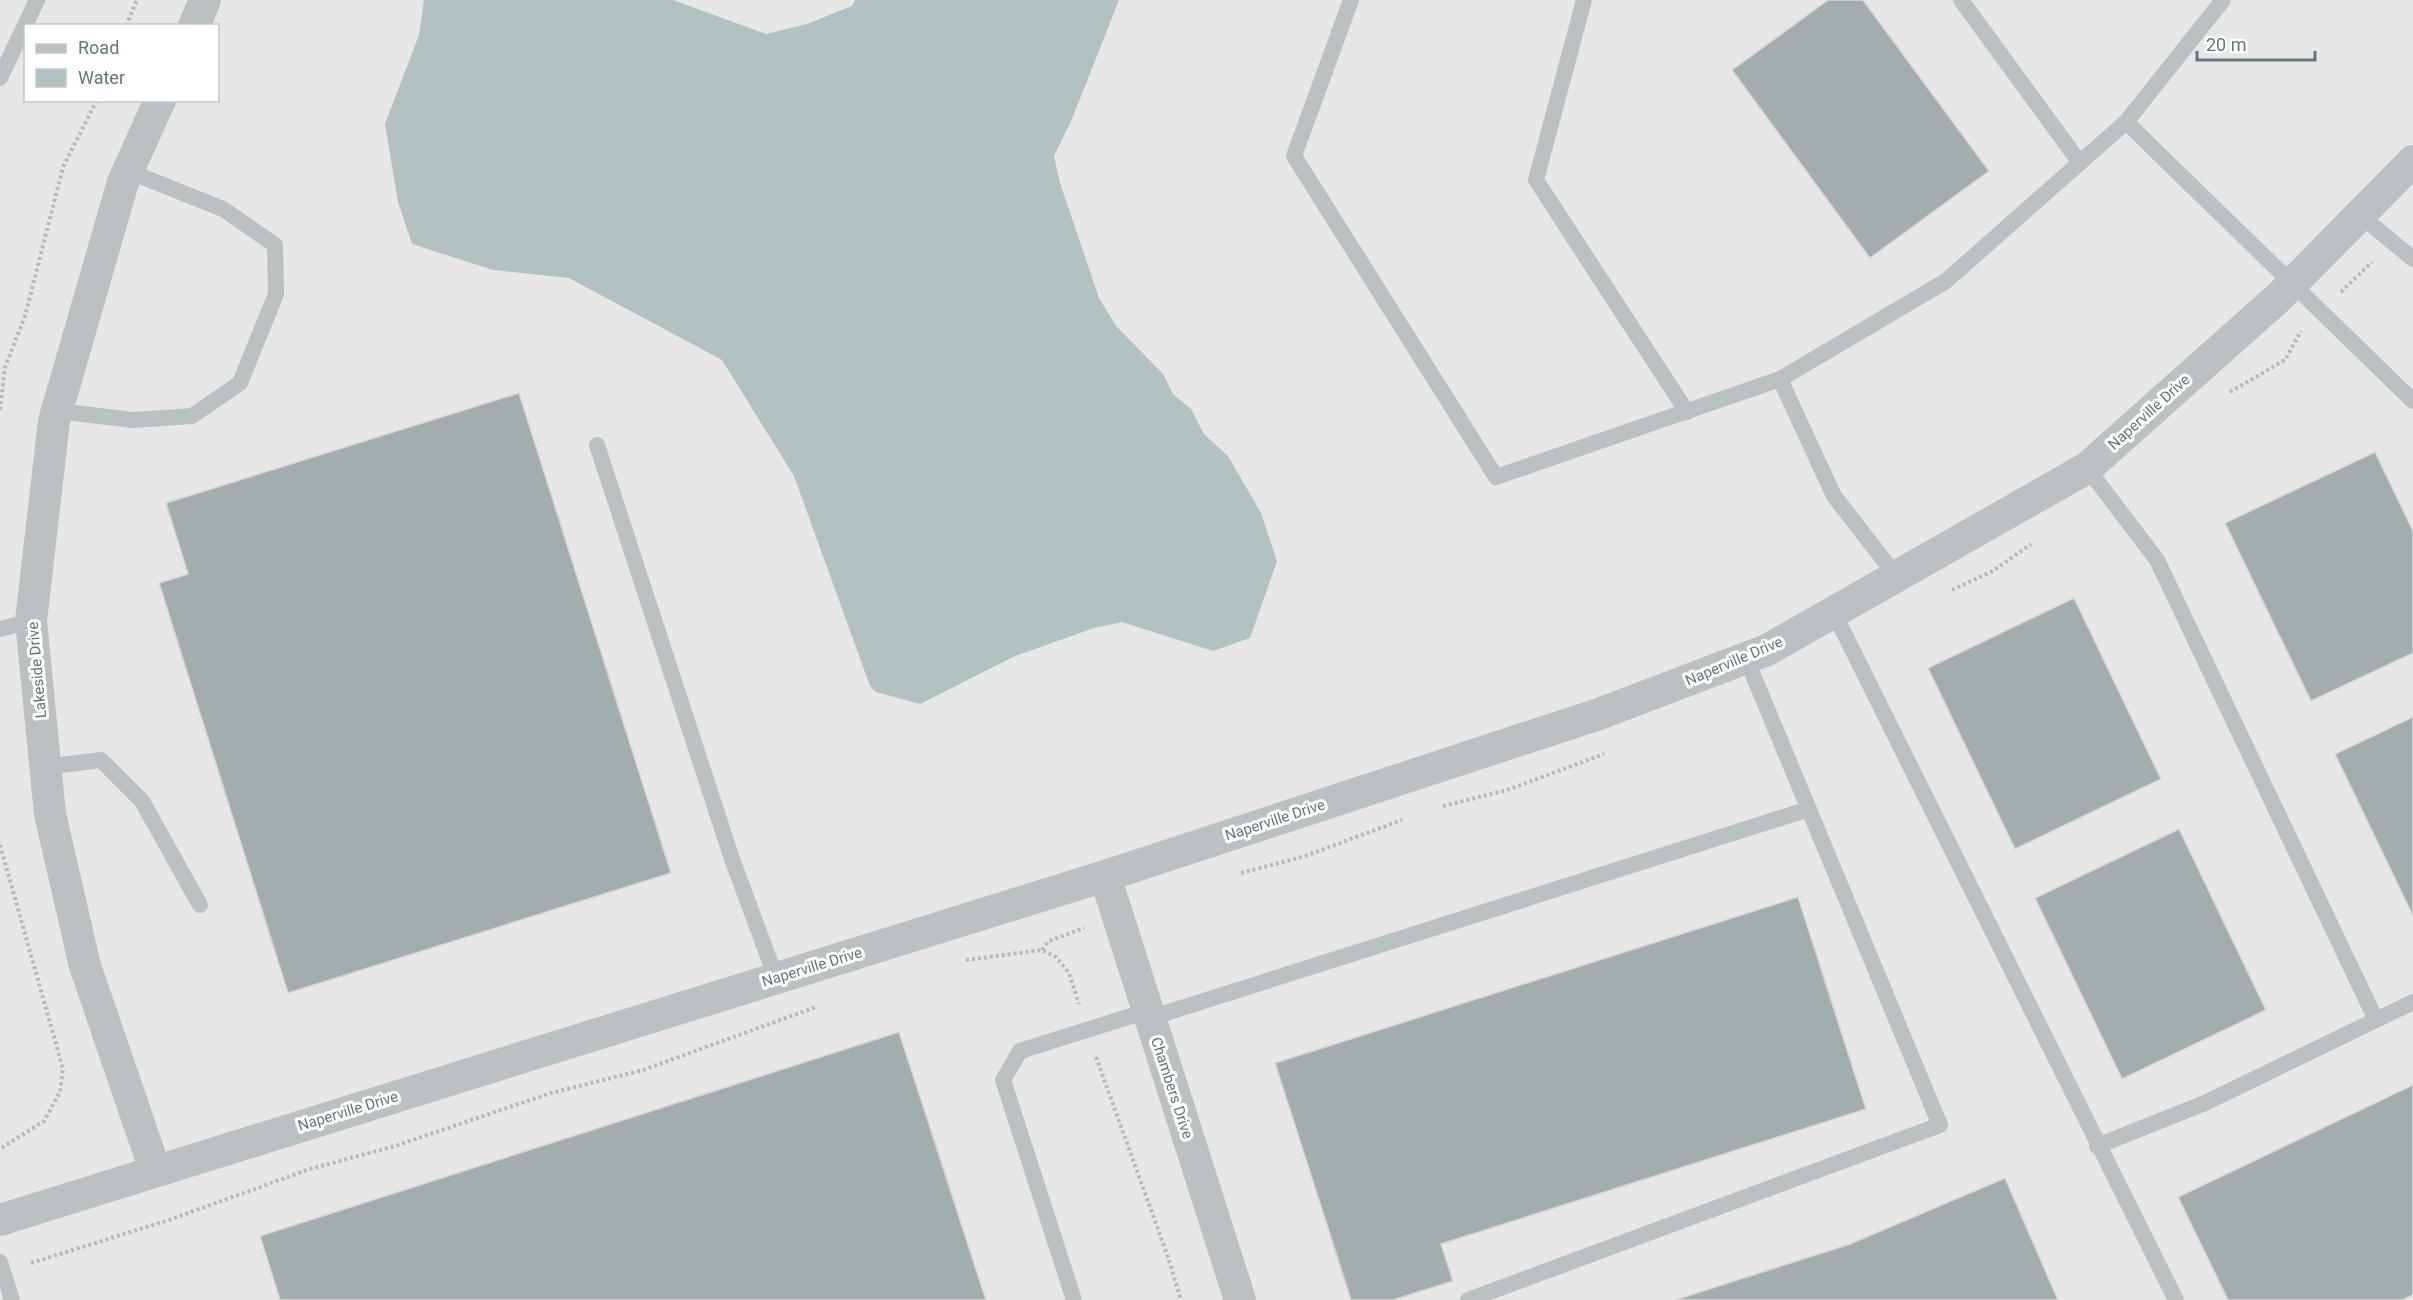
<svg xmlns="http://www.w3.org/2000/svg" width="2413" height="1300" viewBox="0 0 2413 1300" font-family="Roboto,sans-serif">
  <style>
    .built { fill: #e6e7e6; fill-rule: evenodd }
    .water { fill: #b2c2c2 }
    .building { fill: #a3adaf; stroke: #d7d7d5; stroke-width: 1.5 }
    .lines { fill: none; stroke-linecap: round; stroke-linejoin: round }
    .path { stroke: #b5baba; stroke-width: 4; stroke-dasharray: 3 3; stroke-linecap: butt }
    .lane { stroke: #bbc1c2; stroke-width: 16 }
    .street { stroke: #bbc1c2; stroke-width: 32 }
    .labels { text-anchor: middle; stroke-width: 6; stroke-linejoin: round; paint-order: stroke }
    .street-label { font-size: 15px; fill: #64777a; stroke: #fff }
  </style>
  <rect width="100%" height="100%" fill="#f6f5f3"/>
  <!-- built -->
  <path class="built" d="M0,0h2413v1300h-2413zM26,26h192v74h-192z"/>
  <!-- water -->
  <path class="water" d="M424,0h249l93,34 41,-10 45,-18 3,-6h264l-47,119 -18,37 6,27 39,115 17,28 47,48 10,20 18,15 13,25 24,22 33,57 16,48 -27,77 -37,13 -91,-29 -28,6 -79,28 -95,48 -44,-12 -6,-6 -76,-210 -72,-116 -153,-82 -76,-8 -81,-26 -14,-42 -13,-78 34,-89z"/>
  <!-- building -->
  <path class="building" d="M1828,0h35l126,171 -119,87 -138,-188z
    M519,393l152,480 -383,120 -129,-410 29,-9 -22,-71z
    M2375,452l38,79v122l-102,48 -86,-178z
    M2074,598l87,181 -146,70 -87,-181z
    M2413,717v199l-78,-162z
    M2179,829l87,181 -144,69 -87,-181z
    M1798,897l68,212 -425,135 12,37 -60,19h-42l-76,-237z
    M899,1032l87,268h-706l-20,-64z
    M2413,1085v210l-11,5h-174l-50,-103z
    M2005,1178l53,122h-383l175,-56z"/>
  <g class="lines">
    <!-- path -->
    <path class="path" d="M126,26l11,-26
      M2341,292l31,-30
      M2230,392l55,-32 16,-29
      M0,410l5,-43 20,-51 38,-149 34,-67
      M1952,590l41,-19 38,-27
      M1443,806l64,-16 97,-36
      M0,845l63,224 -3,23 -16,29 -44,28
      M1241,873l64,-17 97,-36
      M1042,950l7,-9 35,-13
      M966,960l76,-10 14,7 13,16 10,31
      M1096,1057l72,200 13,43
      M31,1263l138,-43 141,-51 85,-23 156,-53 92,-23 173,-63"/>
    <!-- lane -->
    <path class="lane" d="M1351,0l-57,156 202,321 284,-98
      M1584,0l-48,180 151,232
      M1961,0l119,163
      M0,78l37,-78
      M2126,122l97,-122
      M2360,215l53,44
      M57,411l76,9 59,-4 48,-33 36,-89 -1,-49 -52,-36 -95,-38
      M597,445l135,414 44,119
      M2087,468l70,92 219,460
      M1897,577l-63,-81 -54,-117 166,-98 180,-159 287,279
      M1834,613l342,687
      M0,629l31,-8
      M46,767l55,-7 41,41 58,104
      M1150,1018l659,-209
      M2097,1146l108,-43 208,-101
      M0,1262l12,38
      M1074,1300l-71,-220 17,-29 127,-40
      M1468,1300l472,-175 -194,-467"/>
    <!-- street -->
    <path class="street" d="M194,26l11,-26
      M1105,876l135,424
      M155,1170l-70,-204 -35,-152 -19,-193 23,-200 69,-239 37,-82
      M0,1220l1105,-344 494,-162 168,-64 320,-182 191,-170 135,-137"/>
  </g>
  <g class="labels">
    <!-- street labels -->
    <g class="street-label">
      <text transform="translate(2149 412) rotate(-42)" y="5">Naperville Drive</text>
      <text transform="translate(1734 661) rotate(-23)" y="5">Naperville Drive</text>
      <text transform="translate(37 670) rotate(-95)" y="5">Lakeside Drive</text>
      <text transform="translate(1275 820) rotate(-18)" y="5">Naperville Drive</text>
      <text transform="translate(812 967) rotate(-17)" y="5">Naperville Drive</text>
      <text transform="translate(1172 1088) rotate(72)" y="5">Chambers Drive</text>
      <text transform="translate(348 1111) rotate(-17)" y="5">Naperville Drive</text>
    </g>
  </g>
  <!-- legend -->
  <rect x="24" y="24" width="195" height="78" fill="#ffffff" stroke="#c1c9ca" stroke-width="1.5"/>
  <rect x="36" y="44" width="30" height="9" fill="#bbc1c2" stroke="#c1c9ca" stroke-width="1.5"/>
  <text x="78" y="54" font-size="18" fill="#64777a">Road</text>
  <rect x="36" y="69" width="30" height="18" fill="#b2c2c2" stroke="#c1c9ca" stroke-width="1.5"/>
  <text x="78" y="84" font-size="18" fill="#64777a">Water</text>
  <!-- scale -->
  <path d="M2197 51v9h118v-9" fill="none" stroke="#64777a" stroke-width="3"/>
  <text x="2206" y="51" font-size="18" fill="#64777a" stroke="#ffffff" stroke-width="4.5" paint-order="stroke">20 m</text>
</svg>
